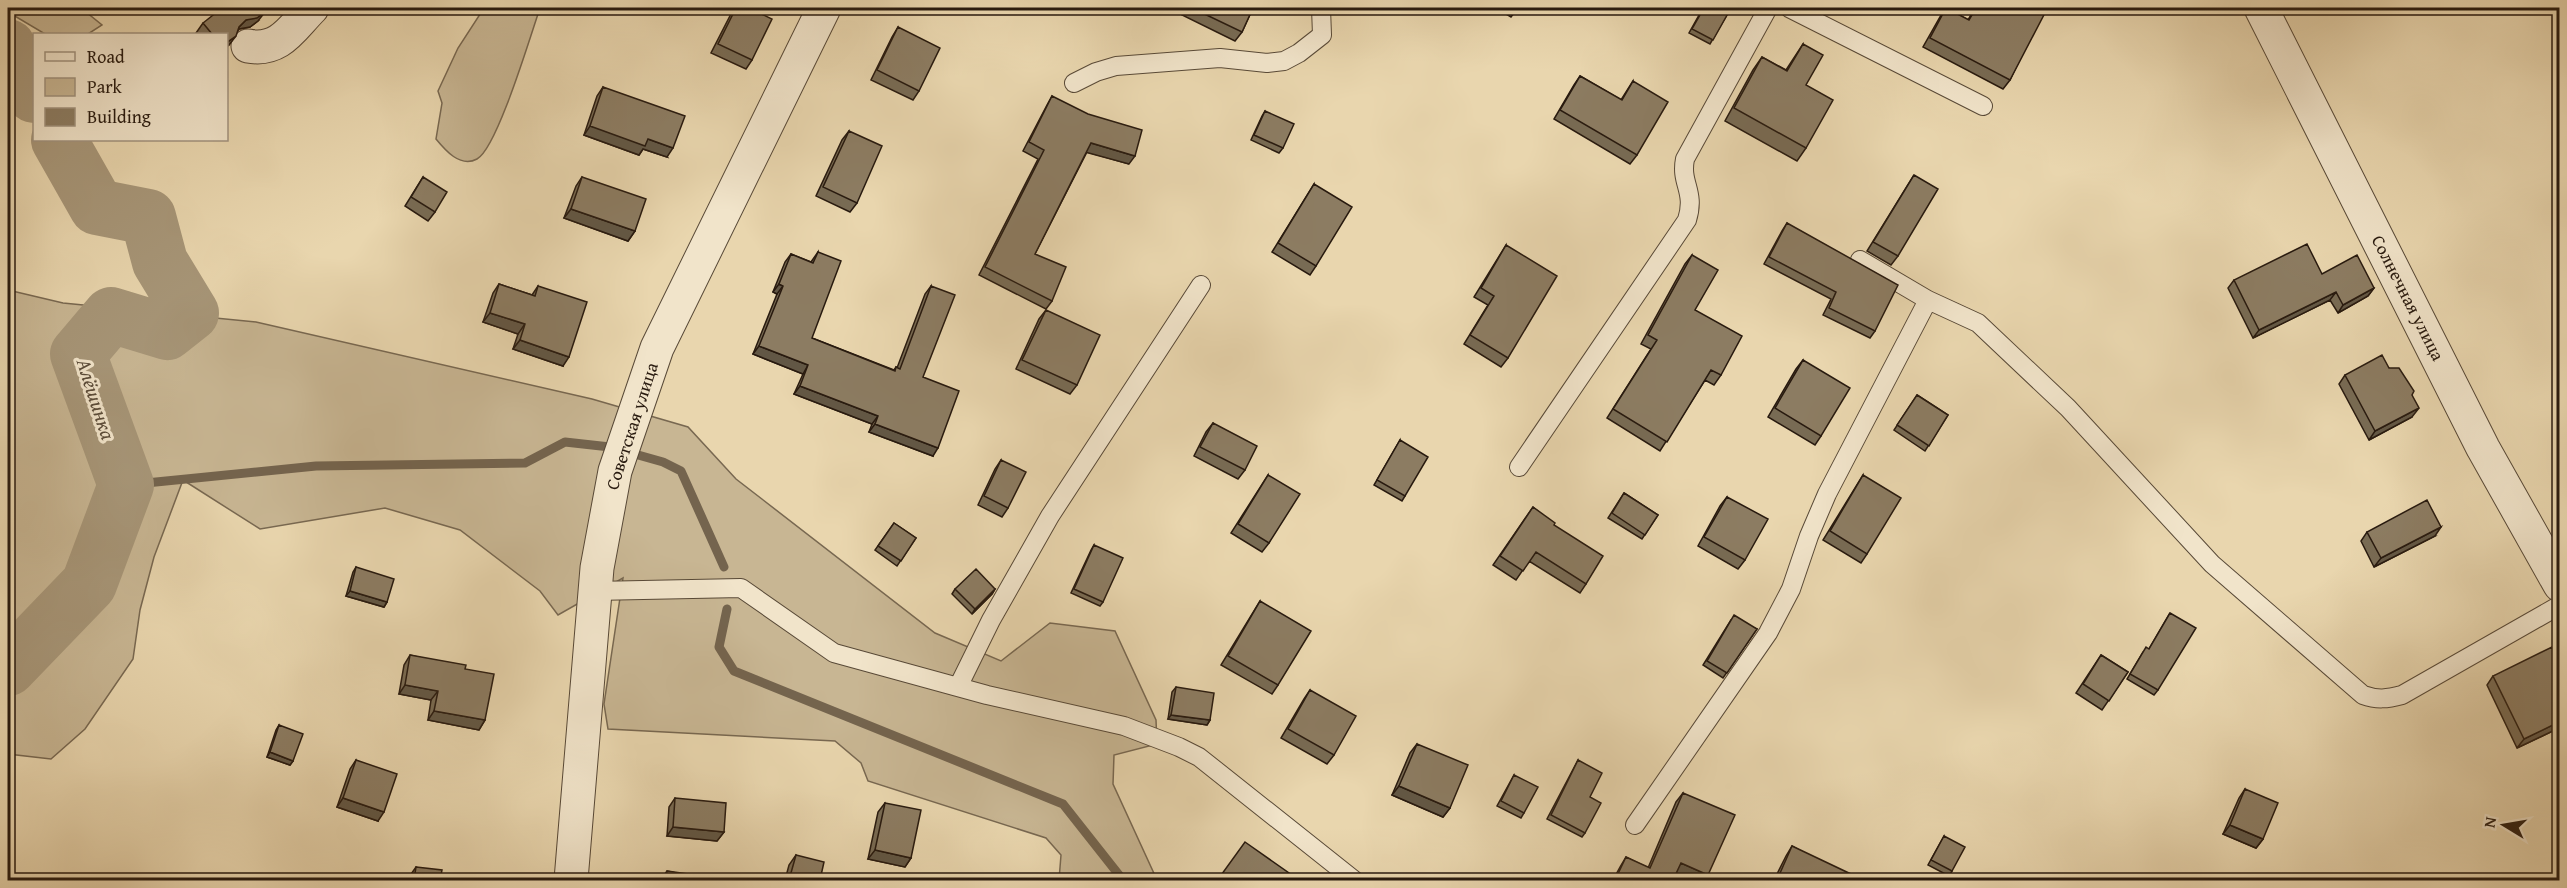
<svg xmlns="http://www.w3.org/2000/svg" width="2567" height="888" viewBox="0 0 2567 888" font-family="'Gentium Book Plus',serif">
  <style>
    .green { fill: #c8b693; stroke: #786851; stroke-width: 1.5 }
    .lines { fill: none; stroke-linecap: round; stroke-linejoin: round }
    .stream { stroke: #74644e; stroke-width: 9 }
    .river { stroke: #a79678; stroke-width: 56 }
    .service-casing { stroke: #584937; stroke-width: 20 }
    .minor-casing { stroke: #584937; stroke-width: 35 }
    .service { stroke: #f1e4ca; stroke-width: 18 }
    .minor { stroke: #f1e4ca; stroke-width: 33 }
    .wall { fill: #786b54; stroke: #281a0f; stroke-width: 1.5 }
    .shaded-wall { fill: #625745; stroke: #281a0f; stroke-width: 1.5 }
    .building { fill: #8c7c62; stroke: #281a0f; stroke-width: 1.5 }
    .labels { text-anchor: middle; stroke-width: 6; stroke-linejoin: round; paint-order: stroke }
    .street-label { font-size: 18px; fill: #281a0f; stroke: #f1e4ca }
    .water-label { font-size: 20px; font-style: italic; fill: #5b4c39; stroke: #f1e4ca }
  </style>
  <rect width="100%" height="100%" fill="#e9d6ae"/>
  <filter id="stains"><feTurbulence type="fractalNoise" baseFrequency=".00333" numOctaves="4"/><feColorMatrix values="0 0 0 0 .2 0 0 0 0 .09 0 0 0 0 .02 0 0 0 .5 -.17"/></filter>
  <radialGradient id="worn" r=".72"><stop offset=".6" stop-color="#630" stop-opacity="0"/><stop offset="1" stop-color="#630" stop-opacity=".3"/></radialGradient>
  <!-- green -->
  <path class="green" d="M8,8h73l21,17 -14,9h-43l-37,-22z
    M484,8h56c-9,26 -43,141 -63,151 -17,9 -32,-9 -41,-20l6,-36 -4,-12 20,-43z
    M8,290l55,13 193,19 336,77 96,28 48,52 199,154 66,28 49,-38 65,8 41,89 1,24 -43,11 -1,29 44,96h-98l2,-25 -15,-17 -178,-57 -7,-18 -26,-22 -227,-12 -4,-25 19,-126 -65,37 -18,-24 -80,-61 -75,-22 -125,21 -77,-49 -29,77 -14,53 -7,49 -48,70 -34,30 -43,-5z"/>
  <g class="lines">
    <!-- stream -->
    <path class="stream" d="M631,453l32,9 18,9 43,96
      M126,485l190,-19 209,-3 40,-21 45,5
      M727,609l-8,38 15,24 329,133 60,76"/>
    <!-- river -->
    <path class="river" d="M8,47l26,48
      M8,668l81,-84 37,-99 -48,-131 33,-39 56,17 24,-19 -31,-51 -12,-45 -51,-10 -38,-67"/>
    <defs>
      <path id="service" d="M1789,8l194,98
        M1074,83l22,-11 20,-6 104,-8 47,5 17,-2 15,-8 23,-18 -1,-27
        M1860,260l68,40 50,23 90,85 144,156 151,131c14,5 24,4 39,0l158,-90
        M1519,467l168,-247c9,-29 -7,-36 -2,-61l83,-151
        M594,591l147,-3 93,65 153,42 137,31 55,21 20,10 155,123
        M958,687l33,-67 59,-104 151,-231
        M1635,825l133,-192 23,-44 18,-53 18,-42 101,-194"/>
      <path id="minor" d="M2261,8l222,440 77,137
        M248,46c32,6 44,-18 64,-38
        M571,880l26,-312 18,-97 42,-123 167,-340"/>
    </defs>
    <!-- service casing -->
    <use href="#service" class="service-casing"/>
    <!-- minor casing -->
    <use href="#minor" class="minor-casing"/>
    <!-- service -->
    <use href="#service" class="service"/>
    <!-- minor -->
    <use href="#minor" class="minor"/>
  </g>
  <!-- wall -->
  <path class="wall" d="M734,8h15l3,52 -6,9 -35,-16z
    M1186,8h67l-11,24 -7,9 -53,-26z
    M1496,8h22l-7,9z
    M1703,8h28l-21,36 -21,-11z
    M1946,8l22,12 7,-12h69l-34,72 -7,9 -80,-42 17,-30z
    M258,21l-8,6 -11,2 -2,3 -8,13 -3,2v-13h-28l-2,-1 7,-10z
    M898,27l21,64 -6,9 -42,-20 21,-43z
    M1803,44l3,41v63l-9,13 -72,-40 28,-51 9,-13 24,13z
    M1580,76l41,24 12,-19 4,74 -7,9 -76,-45 20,-34z
    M603,87l64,70 -24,-8 -4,6 -55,-20 13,-39z
    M1052,96l77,68 -42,-12 -52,102 17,47 -6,8 -67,-34 59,-116 -15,-8 24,-46z
    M1265,111l18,37 -4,5 -28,-13 11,-24z
    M849,131l8,72 -7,9 -34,-16 26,-56z
    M1914,175l-16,81 -7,9 -24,-14z
    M423,177l12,35 -7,9 -23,-15z
    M582,177l53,54 -7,10 -64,-23 12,-32z
    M1314,184l2,82 -6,9 -38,-23z
    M1787,223l88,108 -5,7 -47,-23 8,-16 -67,-35 18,-33z
    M1506,245l2,113 -7,9 -37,-23 24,-39 -14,-8z
    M818,252l-6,86 82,32 2,-3 1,1 28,-74 6,-8 -8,91 10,79 -64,-24 3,-8 -78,-30 9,-20 -50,-20 24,-60 -4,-2 12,-30 6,-8 20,8z
    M1692,255l3,55 26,65 -7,10 -9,-5 -45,71 -53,-33 44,-69 -10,-5 44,-80z
    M2234,280l140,8 -6,8 -30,17 -8,-13 -77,38 -25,-50z
    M499,284l33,11 6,-9 25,80 -50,-17 5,-15 -35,-12 10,-29z
    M1046,310l31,75 -7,9 -54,-25 23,-50z
    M1803,360l18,76 -6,9 -47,-28 28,-48z
    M2389,368l23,27v22l-43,23 -30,-56 6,-9z
    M1917,395l31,20 -23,36 -31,-21z
    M1213,423l32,47 -7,9 -44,-23 12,-24z
    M1400,440l5,56 -3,5 -28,-16z
    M1001,460l7,48 -6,9 -24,-12 17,-36z
    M1268,475l1,68 -7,9 -31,-19z
    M1863,475l4,79 -6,9 -38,-23z
    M1624,493l34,22 -16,24 -34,-21z
    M1727,497l18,63 -7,9 -40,-23 22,-40z
    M1533,507l21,18 32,59 -6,9 -51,-32 -13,19 -23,-15z
    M894,523l22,15 -19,28 -22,-16z
    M2367,532l68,4 -61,31 -13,-26z
    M1094,545l9,57 -3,4 -29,-13 20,-43z
    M356,567l31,35 -3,5 -38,-11 7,-24z
    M955,589h40l-3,5 -20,20 -20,-20z
    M1260,601l18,84 -6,9 -51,-29z
    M2170,613l-12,77 -4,5 -27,-16 16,-27 6,-3z
    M1731,620l26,9 -34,49 -20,-13z
    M410,655l55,14 20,51 -6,10 -51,-10 3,-20 -32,-6 5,-29z
    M2101,655l27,17 -26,38 -26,-17z
    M2559,662v66l-42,20 -30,-63 6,-9z
    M1176,687l34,33 -3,5 -39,-6 4,-27z
    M1310,690l24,65 -7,9 -46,-26 23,-39z
    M279,725l14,36 -3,4 -23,-8 9,-27z
    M1417,744l33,64 -7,9 -51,-22 18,-42z
    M356,760l22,61 -41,-14 13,-38z
    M1578,760l12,37 -5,36 -3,4 -35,-18z
    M1514,775l10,38 -3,5 -24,-12z
    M2245,789l18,50 -7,9 -33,-14 16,-36z
    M1683,793l22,87h-12l-17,-7 -3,7h-60l7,-13 6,-10 22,11 28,-66z
    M675,798l49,34 -7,9 -50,-5 2,-29z
    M885,803l26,55 -6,9 -37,-8 10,-47z
    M1944,836l8,35 -3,5 -21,-11z
    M1792,846l59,34h-77l12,-24z
    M796,855l24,25h-35l4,-15z
    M416,867l24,13h-31v-3z
    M667,871l42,9h-49z"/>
  <!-- shaded-wall -->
  <path class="shaded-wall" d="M265,12l-7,9 -8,6 -11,2 -7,7 7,-9 7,-7z
    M236,36l-7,9 -3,2v-4z
    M590,126l58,13 25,9 -6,9 -24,-8 -4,6 -55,-20z
    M1091,143l44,13 -6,8 -44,-12z
    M571,209l64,22 -7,10 -64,-23z
    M779,284l4,2 -6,8 -4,-2z
    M2374,288l-6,8 -30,17 5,-8z
    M2336,292l-6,8 -77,38 6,-8z
    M490,313l35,11 -7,10 -35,-12z
    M520,340l49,17 -6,9 -50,-17z
    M759,346l49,19 -5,9 -50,-20z
    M800,386l78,30 -6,8 -78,-30z
    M2419,408l-7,9 -43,23 6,-9z
    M875,424l63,24 -5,8 -64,-24z
    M2441,527l-6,9 -61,31 7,-9z
    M995,589l-3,5 -20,20 3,-5z
    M350,591l37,11 -3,5 -38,-11z
    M405,685l33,6 -7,9 -32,-6z
    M434,711l51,9 -6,10 -51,-10z
    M1171,715l39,5 -3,5 -39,-6z
    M2559,722v6l-42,20 7,-9z
    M270,752l23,9 -3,4 -23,-8z
    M1399,786l51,22 -7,9 -51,-22z
    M343,798l41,14 -6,9 -41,-14z
    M2230,825l33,14 -7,9 -33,-14z
    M673,827l51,5 -7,9 -50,-5z
    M875,850l36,8 -6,9 -37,-8z
    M1681,863l27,12 -3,5h-12l-19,-8z"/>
  <!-- building -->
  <path class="building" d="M222,8h39l4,4 -8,6 -11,2 -7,7 -3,9 -10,7v-9h-14l-9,-11z
    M736,8h13l23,11 -20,41 -34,-16z
    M1192,8h61l-11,24z
    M1507,8h11l-3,4z
    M1704,8h27l-18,32 -21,-11z
    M1946,8l23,12 7,-12h68l3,1 -37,71 -80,-42z
    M898,27l42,21 -21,43 -42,-21z
    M1803,44l20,11 -17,30 27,15 -27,48 -72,-40 28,-51 25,14z
    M1580,76l42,24 11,-19 35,21 -31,53 -77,-45z
    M603,87l82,29 -12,32 -25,-9 -3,7 -55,-20z
    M1052,96l36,18 54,16 -7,26 -44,-13 -56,111 31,13 -14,34 -67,-34 59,-117 -15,-8z
    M1265,111l29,13 -11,24 -29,-13z
    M849,131l33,15 -25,57 -34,-16z
    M1914,175l24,14 -40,67 -25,-14z
    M423,177l24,15 -12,20 -24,-15z
    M582,177l64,22 -11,32 -64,-22z
    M1314,184l38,23 -36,59 -38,-23z
    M1787,223l111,62 -23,46 -46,-23 7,-16 -67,-35z
    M2307,244l15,30 35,-19 17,33 -31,17 -7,-13 -77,38 -25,-50z
    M1506,245l51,31 -49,82 -38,-23 24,-39 -13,-8z
    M818,252l23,9 -29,77 83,33 1,-4 4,2 31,-83 24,9 -32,82 36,14 -21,57 -63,-24 3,-8 -78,-30 8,-21 -49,-19 24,-60 -4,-2 12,-30 22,9z
    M1692,255l26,15 -23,40 47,26 -21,39 -10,-5 -44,72 -54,-33 44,-69 -9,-5z
    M499,284l36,12 3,-10 49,16 -18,55 -49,-17 5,-16 -35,-11z
    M1046,310l54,25 -23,50 -55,-25z
    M2382,355l7,13h10l15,23 -2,4 7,13 -44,23 -30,-56z
    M1803,360l47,28 -29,48 -46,-28z
    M1917,395l31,20 -19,31 -32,-21z
    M1213,423l44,23 -12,24 -45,-23z
    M1400,440l28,17 -23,39 -28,-16z
    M1001,460l25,12 -18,36 -24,-12z
    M1268,475l32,19 -31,49 -31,-19z
    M1863,475l38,23 -34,56 -37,-23z
    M1624,493l34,22 -13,20 -33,-22z
    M1727,497l41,22 -23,41 -41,-23z
    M2427,500l14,27 -60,31 -14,-26z
    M1533,507l22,16 -1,2 49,31 -17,28 -50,-32 -13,19 -23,-15z
    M894,523l22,15 -15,23 -23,-15z
    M1094,545l29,13 -20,44 -29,-13z
    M356,567l38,12 -7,23 -37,-11z
    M976,569l19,20 -20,20 -20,-20z
    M1260,601l51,30 -33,54 -50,-29z
    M2170,613l26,15 -38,62 -28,-16 16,-27 3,2z
    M1734,615l23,14 -30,44 -20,-12z
    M2552,647l7,15v60l-35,17 -31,-63z
    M410,655l56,10 -1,4 29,5 -9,46 -51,-9 4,-20 -33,-6z
    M2101,655l27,17 -19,29 -26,-17z
    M1176,687l38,6 -4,27 -39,-5z
    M1310,690l46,26 -22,39 -46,-26z
    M279,725l24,9 -10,27 -23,-9z
    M1417,744l51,21 -18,43 -51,-22z
    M356,760l41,14 -13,38 -41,-14z
    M1578,760l24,13 -12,24 11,6 -16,30 -34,-18z
    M1514,775l24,12 -14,26 -23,-12z
    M2245,789l33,14 -15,36 -33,-14z
    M1683,793l52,22 -27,60 -27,-12 -8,17h-58l11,-23 24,11z
    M675,798l51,5 -2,29 -51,-5z
    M885,803l36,7 -10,48 -36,-8z
    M1944,836l21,11 -13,24 -21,-11z
    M1245,842l54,38h-76l-4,-2z
    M1792,846l61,29 -2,5h-74z
    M796,855l28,7 -4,18h-31z
    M416,867l26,3 -2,10h-26z
    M667,871l43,6 -1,3h-43z"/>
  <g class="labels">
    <!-- street labels -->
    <g class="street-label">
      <text transform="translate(2408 298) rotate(63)" y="6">Солнечная улица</text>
      <text transform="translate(632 426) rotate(-72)" y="6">Советская улица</text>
    </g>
    <!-- water labels -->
    <g class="water-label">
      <text transform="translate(96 399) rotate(72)" y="7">Алёшинка</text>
    </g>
  </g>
  <!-- margin -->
  <rect width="2567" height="888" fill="none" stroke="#e9d6ae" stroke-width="30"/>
  <rect x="9" y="9" width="2549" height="870" fill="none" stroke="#281a0f" stroke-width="3"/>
  <rect x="15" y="15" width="2537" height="858" fill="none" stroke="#281a0f" stroke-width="1.5"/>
  <!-- legend -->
  <rect x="33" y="33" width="195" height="108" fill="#f1e4ca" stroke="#a1937f" stroke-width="1.5"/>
  <rect x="45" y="52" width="30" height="9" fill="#f1e4ca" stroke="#a1937f" stroke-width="1.5"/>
  <text x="87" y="63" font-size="18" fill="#281a0f">Road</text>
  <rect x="45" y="78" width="30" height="18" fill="#c8b693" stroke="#a1937f" stroke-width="1.5"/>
  <text x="87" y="93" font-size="18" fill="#281a0f">Park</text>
  <rect x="45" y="108" width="30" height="18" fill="#8c7c62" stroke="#a1937f" stroke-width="1.5"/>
  <text x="87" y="123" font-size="18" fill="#281a0f">Building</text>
  <!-- north arrow -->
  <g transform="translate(2504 825) rotate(281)" stroke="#f1e4ca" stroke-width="4.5" paint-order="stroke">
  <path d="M0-4.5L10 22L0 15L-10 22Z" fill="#281a0f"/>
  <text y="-9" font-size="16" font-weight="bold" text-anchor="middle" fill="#281a0f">N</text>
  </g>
  <rect width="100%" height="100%" filter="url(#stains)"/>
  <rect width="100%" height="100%" fill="url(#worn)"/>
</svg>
